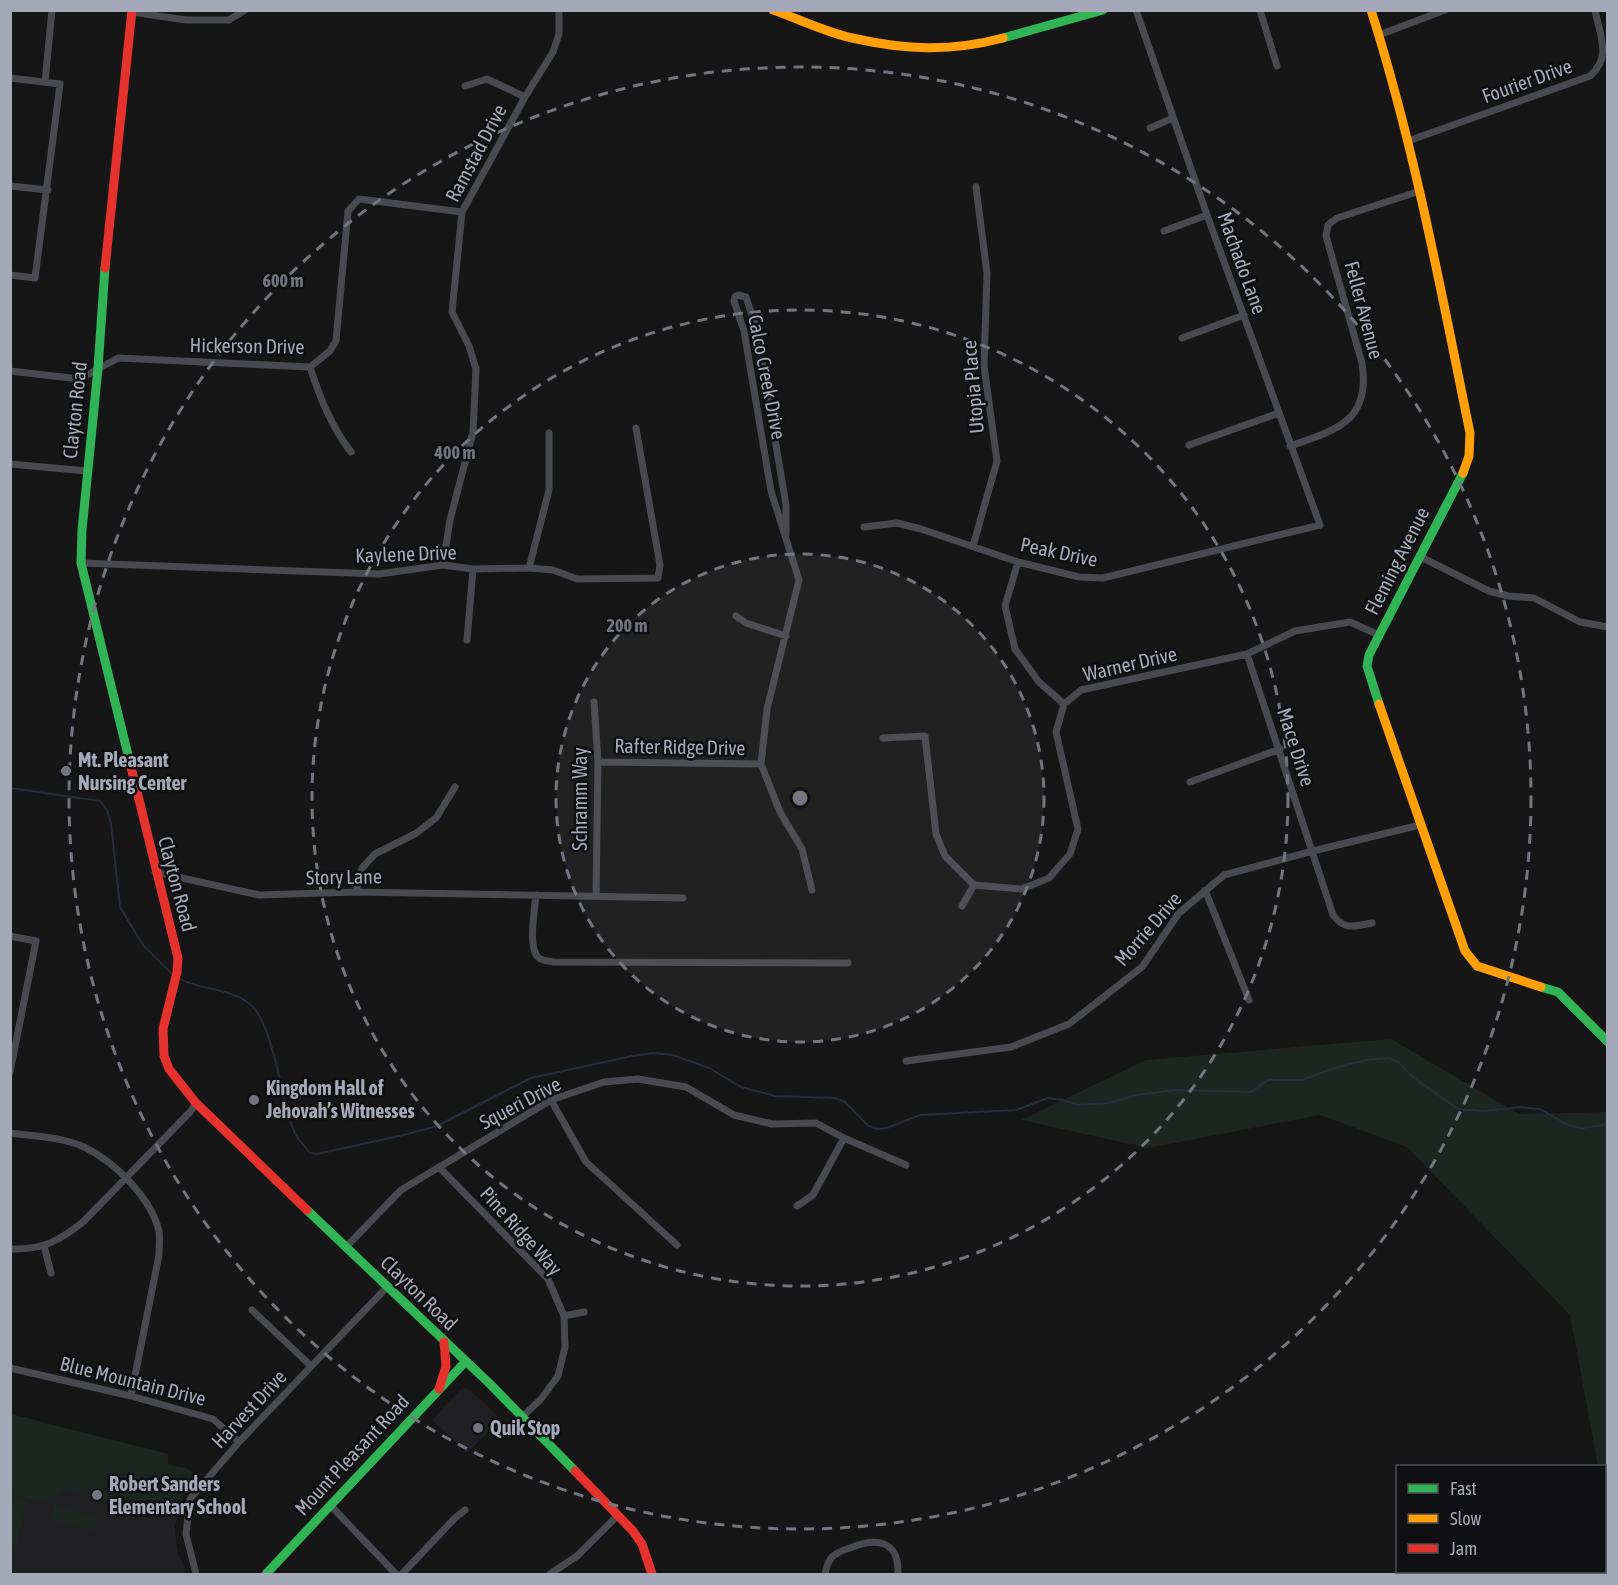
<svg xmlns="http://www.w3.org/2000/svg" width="1618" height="1585" viewBox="0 0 1618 1585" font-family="'Asap Condensed',sans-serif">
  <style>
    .built { fill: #201f22 }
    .green { fill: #1d2520 }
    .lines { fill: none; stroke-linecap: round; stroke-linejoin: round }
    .stream { stroke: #272e39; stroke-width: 2 }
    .street { stroke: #494a4f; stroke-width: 7 }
    .fast { stroke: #30b455; stroke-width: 9 }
    .slow { stroke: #ff9f0a; stroke-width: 9 }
    .jam { stroke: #e5322d; stroke-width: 9 }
    .ring { fill: none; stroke: #73757f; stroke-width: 3; stroke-dasharray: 10 8 }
    .poi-dot { fill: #73757f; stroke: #101012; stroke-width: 2 }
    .labels { text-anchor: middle; stroke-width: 5; stroke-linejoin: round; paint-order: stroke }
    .street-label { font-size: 20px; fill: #a5a8b8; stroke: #101012 }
    .poi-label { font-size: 20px; font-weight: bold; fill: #a5a8b8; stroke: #101012; text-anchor: start }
    .centre { fill: #73757f; stroke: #101012; stroke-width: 3 }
    .ring-label { font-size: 18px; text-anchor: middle; font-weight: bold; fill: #73757f; stroke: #101012; stroke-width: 5; stroke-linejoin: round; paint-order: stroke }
  </style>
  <rect width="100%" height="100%" fill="#161616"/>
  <!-- built -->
  <path class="built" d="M464,1388l6,2 31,29 -34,34 -35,-33 28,-30z
    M10,1414l158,40v11l18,3 10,7 -15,25 -6,27 2,23 10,24h-176z"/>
  <!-- green -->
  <path class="green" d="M1391,1039l128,75 88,-2v404l-2,-16 -1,-34h-6l-28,-151 -163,-168 -87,-32 -172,33 -127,-28 125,-60z
    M11,1414l157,40v11l18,3 10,7 -10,14 -8,22 -12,-7 -21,-5 -3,10 -79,-20 -12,8 -5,6 -34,-9 -1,2z
    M13,1497l14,4 -11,46 -5,-1v-41z
    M54,1505l44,12 -4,14 -44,-11z"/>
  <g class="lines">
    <!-- stream -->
    <path class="stream" d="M10,788l90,13 7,9 4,13 9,84 23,38 30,30
      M178,978c23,13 52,9 73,27 22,19 31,97 43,126 3,8 11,15 16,22l7,1 91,-20 29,-8 94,-48 101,-22 21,-3 20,2 36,13 32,19 34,9 59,2 11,4 23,24 10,3 9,-1 33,-13 96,-5 32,-12 15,2 15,5 31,-2 28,-8 38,-5 76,2 17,-12h34l29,-11 35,-9 23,-2 10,5 15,15 44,31 26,2 36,-4 20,2 28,16 14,3 21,-3 5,-3"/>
    <!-- street -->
    <path class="street" d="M1260,10l17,56
      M132,12l54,8h43l16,-10
      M1379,35l66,-25
      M10,78l50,6 -25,194 -25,-3
      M45,82l7,-72
      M465,86l22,-7 38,18
      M1150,128l23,-10
      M1408,141l182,-65c22,-19 10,-40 5,-66
      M10,186l38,4
      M1164,231l43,-16
      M1182,338l62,-23
      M310,367c10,31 21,59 41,85
      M10,371l70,8 38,-21 192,9 20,-16 6,-10 12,-130 11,-12 103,13
      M1189,445l90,-32
      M1290,446c47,-16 81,-25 72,-83l-36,-127 2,-11 9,-7 83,-27
      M10,464l77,7
      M864,527l33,-4 24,6 97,33 61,15 24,1 217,-53 -113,-310 -71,-205
      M786,534v-29l-29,-174 -11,-34 -8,-2 -3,2 -1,4 10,30 27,160 28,89 -32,129 -6,55 19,48 22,37 10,41
      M973,546l24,-85 -13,-95 3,-93 -11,-86
      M1419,556l70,35 19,5 26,2 46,24 28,5
      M1018,562l-13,44 10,43 24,33 25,22
      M81,563l298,11 64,-9 30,4 56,-1 24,2 24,9 81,-1 2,-13 -24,-137
      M443,565l7,-45 23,-88 3,-63 -7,-23 -17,-34 10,-100 63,-115 28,-45 6,-18v-24
      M529,568l20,-78v-57
      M736,616l10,7 40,13
      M467,640l6,-71
      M1247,654l86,261c12,16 22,11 39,8
      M594,702l4,60 -2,134
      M883,738l42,-2 11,98 9,22 29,29 48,4 27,-11 21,-24 8,-25 -22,-97 8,-28 17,-14 166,-36 48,-23 55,-9 29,13
      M598,762l163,2
      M1190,782l90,-33
      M155,872l104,23 97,-3 327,6
      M1205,890l44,110
      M356,892l6,-24 13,-14 40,-20 21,-16 19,-31
      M536,895c-1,14 -9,54 3,63 4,3 10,3 14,4l295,1
      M962,906l12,-21
      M10,936l26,5 -26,131
      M906,1061l105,-14 58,-23 73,-57 37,-54 45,-38 89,-24 107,-26
      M551,1100l35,62 91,83
      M10,1133c24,3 52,4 74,14 30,14 67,51 75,84 1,8 0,16 0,24l-28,141
      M439,1167l109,112 16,37 1,31 -7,29 -17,23 -20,19
      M797,1206l16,-11 31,-57
      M44,1246l7,27
      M346,1247l55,-57 150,-90 53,-18 34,-3 48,8 48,28 38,9 44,-1 28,15 62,27
      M10,1249c32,1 50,-8 74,-28l106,-109 6,-9
      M252,1310l59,56
      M564,1316l20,-4
      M10,1368l121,28 82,23 26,23
      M330,1505l66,69
      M196,1574l-10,-40 4,-35 49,-57 148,-155
      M402,1574l53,-56 10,-8
      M550,1574l27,-18 41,-41
      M825,1574c1,-6 3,-12 7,-17 5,-5 12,-7 18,-9 27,-11 49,-8 48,26"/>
    <!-- fast -->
    <path class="fast" d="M1003,38l100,-28
      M105,268l-7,100 -16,162 -1,33 48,196
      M1379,704l-12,-38 2,-11 94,-182
      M1541,987l17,5 50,50
      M307,1210l183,174 85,87
      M266,1574l200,-213"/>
    <!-- slow -->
    <path class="slow" d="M773,10c26,9 52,22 79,28 54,12 98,14 151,0
      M1371,10c44,139 70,281 99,423l-1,23 -6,17
      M1379,704l86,247 12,15 64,21"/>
    <!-- jam -->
    <path class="jam" d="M105,268l27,-258
      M129,759l49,199 -1,14 -14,57 1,27 5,13 27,34 111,107
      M439,1389l7,-23 -2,-24
      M575,1471l58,60 9,13 10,30"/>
  </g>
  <!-- distance rings -->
  <circle cx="800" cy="798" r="244" fill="#73757f" fill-opacity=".12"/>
  <g class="ring">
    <circle cx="800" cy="798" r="244"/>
    <circle cx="800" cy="798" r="488"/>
    <circle cx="800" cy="798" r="731"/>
  </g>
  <!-- markers -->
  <g class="poi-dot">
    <circle cx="66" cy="771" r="6"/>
    <circle cx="254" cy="1100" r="6"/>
    <circle cx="478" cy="1428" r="6"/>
    <circle cx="97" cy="1495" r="6"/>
  </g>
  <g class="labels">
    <!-- street labels -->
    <g class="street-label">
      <text transform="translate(1527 81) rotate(-20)" y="7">Fourier Drive</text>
      <text transform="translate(476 153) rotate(-62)" y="7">Ramstad Drive</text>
      <text transform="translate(1242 263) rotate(70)" y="7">Machado Lane</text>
      <text transform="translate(1364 310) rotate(75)" y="7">Feller Avenue</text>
      <text transform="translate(247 346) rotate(1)" y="7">Hickerson Drive</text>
      <text transform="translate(767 377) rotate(79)" y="7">Calco Creek Drive</text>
      <text transform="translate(973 387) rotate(-95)" y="7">Utopia Place</text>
      <text transform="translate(75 410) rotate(-84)" y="7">Clayton Road</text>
      <text transform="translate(1059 552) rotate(12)" y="7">Peak Drive</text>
      <text transform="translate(406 554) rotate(-2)" y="7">Kaylene Drive</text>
      <text transform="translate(1397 561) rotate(-63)" y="7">Fleming Avenue</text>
      <text transform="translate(1130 664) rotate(-13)" y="7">Warner Drive</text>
      <text transform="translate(680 747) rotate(1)" y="7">Rafter Ridge Drive</text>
      <text transform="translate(1296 747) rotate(72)" y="7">Mace Drive</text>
      <text transform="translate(580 799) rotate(-90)" y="7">Schramm Way</text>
      <text transform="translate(344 877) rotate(-1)" y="7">Story Lane</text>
      <text transform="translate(177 884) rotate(75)" y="7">Clayton Road</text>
      <text transform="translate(1148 929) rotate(-49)" y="7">Morrie Drive</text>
      <text transform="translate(520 1103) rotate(-28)" y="7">Squeri Drive</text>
      <text transform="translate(521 1231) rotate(48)" y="7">Pine Ridge Way</text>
      <text transform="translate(419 1293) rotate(44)" y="7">Clayton Road</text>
      <text transform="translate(133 1381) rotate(14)" y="7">Blue Mountain Drive</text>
      <text transform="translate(249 1409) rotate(-47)" y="7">Harvest Drive</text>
      <text transform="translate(352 1455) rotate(-47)" y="7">Mount Pleasant Road</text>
    </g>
    <!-- poi labels -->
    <g class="poi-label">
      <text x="78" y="767">Mt. Pleasant<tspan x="78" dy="23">Nursing Center</tspan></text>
      <text x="266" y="1095">Kingdom Hall of<tspan x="266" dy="23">Jehovah’s Witnesses</tspan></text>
      <text x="490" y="1435">Quik Stop</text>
      <text x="109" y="1491">Robert Sanders<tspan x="109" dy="23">Elementary School</tspan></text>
    </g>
  </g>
  <circle cx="800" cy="798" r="9" class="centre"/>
  <g class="ring-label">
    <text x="283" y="287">600 m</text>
    <text x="455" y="459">400 m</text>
    <text x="627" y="632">200 m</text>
  </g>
  <!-- border -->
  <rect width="1618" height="1585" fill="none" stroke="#a5a8b8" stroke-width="24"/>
  <!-- legend -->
  <rect x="1396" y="1465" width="210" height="108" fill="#101012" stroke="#4c4d54" stroke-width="1.5"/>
  <rect x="1408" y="1484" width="30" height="9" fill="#30b455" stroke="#4c4d54" stroke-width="1.5"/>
  <text x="1450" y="1495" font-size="18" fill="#a5a8b8">Fast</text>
  <rect x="1408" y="1514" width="30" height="9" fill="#ff9f0a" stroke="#4c4d54" stroke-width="1.5"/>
  <text x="1450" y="1525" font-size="18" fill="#a5a8b8">Slow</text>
  <rect x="1408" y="1544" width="30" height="9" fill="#e5322d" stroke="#4c4d54" stroke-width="1.5"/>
  <text x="1450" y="1555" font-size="18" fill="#a5a8b8">Jam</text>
</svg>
